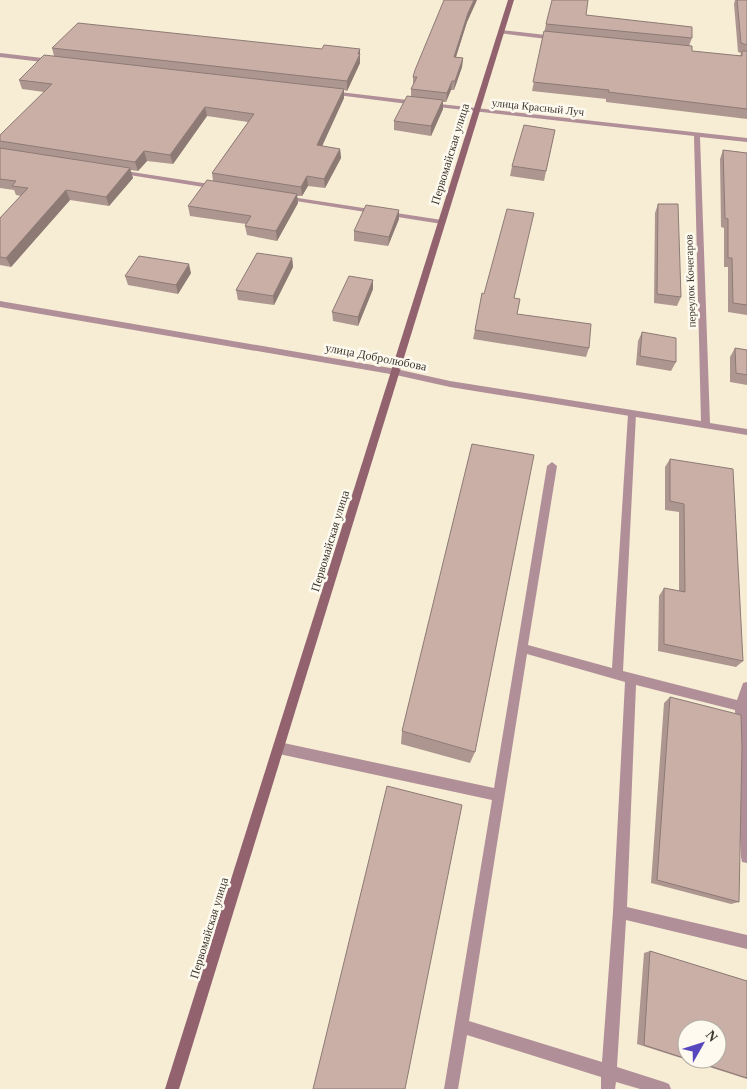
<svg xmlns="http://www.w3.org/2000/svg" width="747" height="1089" viewBox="0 0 747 1089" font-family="'Times New Roman',serif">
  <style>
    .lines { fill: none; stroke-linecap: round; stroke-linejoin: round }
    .service { fill: #b18f98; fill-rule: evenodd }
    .minor { fill: #b18f98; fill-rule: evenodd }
    .secondary { fill: #92626f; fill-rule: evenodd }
    .wall { fill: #ae9690 }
    .shaded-wall { fill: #8d7a75 }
    .building { fill: #caafa7; stroke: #8d7a75 }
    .labels { text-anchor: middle; stroke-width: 5; stroke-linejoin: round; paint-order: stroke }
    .far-street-label { font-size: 11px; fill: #3b372e; stroke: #fefaf0 }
    .street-label { font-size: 12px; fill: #3b372e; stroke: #fefaf0 }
  </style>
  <rect width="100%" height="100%" fill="#f6edd4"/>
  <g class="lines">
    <!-- service -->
    <path class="service" d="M501,30l54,6 3,2 -3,2 -56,-7v-2z
      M632,411l4,3 -13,257 114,29 6,-17 4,-1v181l-5,-1 -1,-5 -6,-147 -99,-25 -9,222 120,28v14l-121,-29 -9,147 47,15 5,2 2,5h-31l-24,-7 -1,7h-14v-12l-134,-42 -9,54h-14l48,-289 -213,-46 -4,-2 -2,-4 2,-4 4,-2 215,46 53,-322 5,-4 5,4 -29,179 84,23 16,-254zM527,654l98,28 -12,230 -11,150 -133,-41z"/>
    <!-- minor -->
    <path class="minor" d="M0,53l51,6 3,2 -3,2 -51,-6z
      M331,91l85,10 3,2 -3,2 -87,-11 -1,-1z
      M431,103l316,35v4l-47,-5 10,286 37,6v6l-297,-48 -54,-12 -396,-68v-6l396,68 54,12 251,40 -7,-285 -265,-30 -1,-1z
      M119,170l97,15 3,2 -3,2 -99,-16v-2z
      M285,196l157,24 4,2 -4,2 -159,-25 -1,-1z"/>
    <!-- secondary -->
    <path class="secondary" d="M508,0h6l-335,1089h-14z"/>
  </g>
  <!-- wall -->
  <path class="wall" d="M735,0h12v119l-141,-17v-3l-74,-8 14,-67 40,-9 106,23 -3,8 3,5 48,5 1,-3 -3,-1 -4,-48z
    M476,2l-9,20 -11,35 7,1 -1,9 -8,23h-3l-5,12h-3v7l-12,27 -37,-6v-9l17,-25v-7l2,-3v-9z
    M52,48l270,1h38v14l-13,28 -3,-1v8l-22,48 18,3 1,9 -16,30 -17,-2 -6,10h-5l1,7 -21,38 -30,-6 -2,-9 1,-2 -56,-8 -2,-10 25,-25 -1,-8 36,-51 -41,-6 -34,48 -26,-3 -9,10 -8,-1 3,8 -24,28 -39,-6 -59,67 -11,-2v-47l21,-22 -5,-1 -2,-5 -14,-2v-43l1,2 -1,-2v-10l44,-43 -22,-3 -3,-9 35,-24z
    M555,130l-11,51 -34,-5 2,-10z
    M723,150l24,3v162l-19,-3v-45h-4v-39l-3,-1 -1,-68z
    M658,204l23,93 -4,9 -23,-3 1,-90z
    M399,219l-11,27 -34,-5v-10z
    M292,258l1,9 -19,38 -36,-5 -2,-10z
    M191,273l-13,21 -50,-9 -3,-9z
    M373,289l-15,37 -25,-5 -1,-9z
    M484,294l30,4 3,16 72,34 -3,9 -113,-18 2,-9z
    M642,332l34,30 -5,9 -35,-6 2,-24z
    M735,348l12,2v35l-17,-3v-25z
    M670,459l73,202 -7,6 -78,-16 1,-55 5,-8 15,3v-79l-14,-2v-43z
    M670,697l69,205 -8,2 -80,-21 13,-180z
    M402,731l73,21 -5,11 -69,-19z
    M650,951l97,30v98l-110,-35 7,-91z"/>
  <!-- shaded-wall -->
  <path class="shaded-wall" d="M474,0h3l-10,22 -14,44 1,-9 14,-44z
    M360,49v14l-13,28v-10z
    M463,58l-1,9 -8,23 1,-9z
    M452,81l-1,9 -5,12 1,-9z
    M344,89v9l-26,57 -1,-10z
    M443,100v9l-12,27v-10z
    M205,107l2,9 -34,48 -3,-9z
    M340,149l1,9 -16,30 -1,-9z
    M144,151l3,10 -9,10 -3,-9z
    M130,168l3,10 -24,28 -3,-9z
    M307,176l1,10 -6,10 -1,-9z
    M66,190l4,10 -59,67 -5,-9z
    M297,194l1,9 -21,38 -1,-10z
    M399,210v9l-11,27 1,-9z
    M292,258l1,9 -19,38 -1,-9z
    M189,264l2,9 -13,21 -2,-9z
    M373,280v9l-15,37v-9z"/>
  <!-- building -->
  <path class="building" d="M444,0h30l-6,13 -14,44 9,1 -8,23h-3l-5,12 -36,-4 6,-12h-4l2,-7z
    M552,0h36l-2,15 106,12v11l-146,-14z
    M737,0h10v45l-6,-2z
    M78,23l244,26 2,-4 36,4 -2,5h2l-13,27 -295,-33z
    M544,31l148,15v5l50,5v-5h5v58l-139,-17 1,-2 -76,-8z
    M44,55l300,34 -27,56 23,4 -16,30 -17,-3 -6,11 -89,-14 42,-59 -49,-7 -35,48 -26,-4 -9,11 -135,-21v-6l52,-51 -33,-4z
    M407,96l36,4 -12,26 -37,-5z
    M524,125l31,5 -9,41 -34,-5z
    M0,148l130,20 -24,29 -40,-7 -60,68 -6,-1v-39l28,-30 -16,-2 4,-5 -16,-2z
    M723,150l24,3v152l-14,-2 -1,-45h-4v-39l-3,-1z
    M207,180l90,14 -21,37 -31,-5 6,-10 -63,-10z
    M658,204h20l3,93 -24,-3z
    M366,205l33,5 -10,27 -35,-6z
    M507,209l27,4 -20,85 6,1 -3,15 74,10 -2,24 -114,-18 7,-37 2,1z
    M257,253l35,5 -19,38 -37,-6z
    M139,256l50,8 -13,21 -51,-9z
    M349,276l24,4 -15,37 -26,-5z
    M642,332l34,6v24l-36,-6z
    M735,348l12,2v25l-11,-2z
    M472,444l62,11 -59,297 -73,-21z
    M670,459l63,10 10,192 -79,-17v-56l21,4 -1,-88 -14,-3z
    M670,697l71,18 1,33 -3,154 -82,-22z
    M387,786l75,19 -57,284h-92z
    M650,951l97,30v97l-59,-19h29v-30h-30v30l-43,-14z"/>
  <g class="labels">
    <!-- far-street labels -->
    <g class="far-street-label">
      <text transform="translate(538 107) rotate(6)" y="4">улица Красный Луч</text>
      <text transform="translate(690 281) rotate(-92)" y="4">переулок Кочегаров</text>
    </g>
    <!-- street labels -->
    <g class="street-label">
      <text transform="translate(450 154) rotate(-73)" y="4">Первомайская улица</text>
      <text transform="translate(376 357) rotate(11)" y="4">улица Добролюбова</text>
      <text transform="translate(330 541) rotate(-73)" y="4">Первомайская улица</text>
      <text transform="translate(209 928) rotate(-73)" y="4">Первомайская улица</text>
    </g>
  </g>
  <!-- north arrow -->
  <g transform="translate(702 1044) rotate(51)"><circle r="24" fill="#fefaf0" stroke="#b0aca2"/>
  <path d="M0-4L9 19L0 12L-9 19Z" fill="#5747bf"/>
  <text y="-8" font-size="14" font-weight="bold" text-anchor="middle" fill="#3b372e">N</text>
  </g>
</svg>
